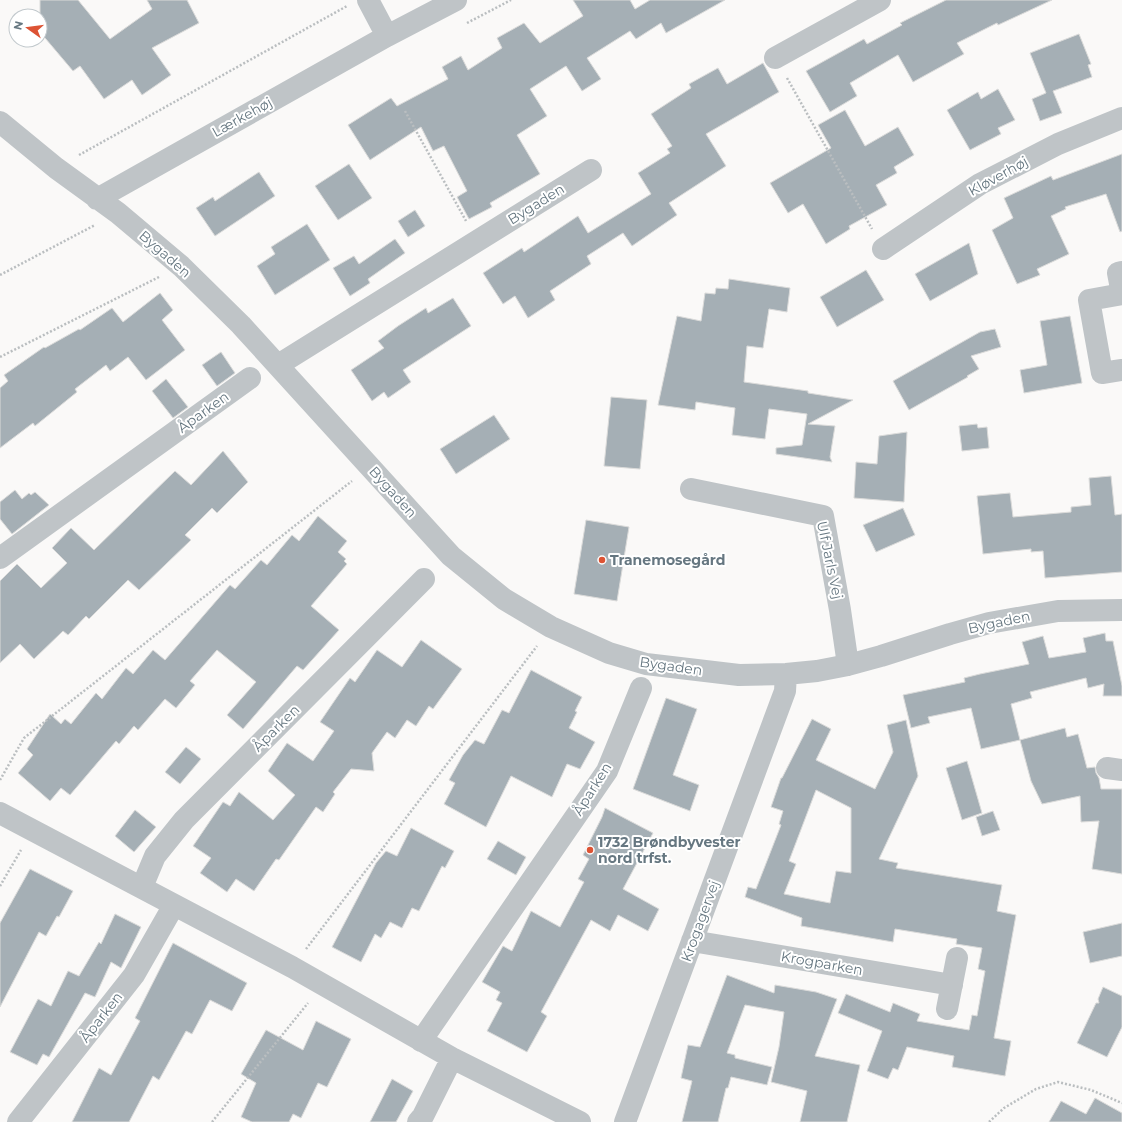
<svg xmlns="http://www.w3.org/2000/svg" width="1122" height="1122" viewBox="0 0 1122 1122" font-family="Montserrat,sans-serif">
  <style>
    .building { fill: #a5afb5; stroke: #dbdbda; fill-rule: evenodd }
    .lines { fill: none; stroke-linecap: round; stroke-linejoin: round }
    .path { stroke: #babec0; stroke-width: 2.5; stroke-dasharray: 2 2; stroke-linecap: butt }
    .minor { stroke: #bfc4c7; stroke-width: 22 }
    .poi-dot { fill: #dd5334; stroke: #fff; stroke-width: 1.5 }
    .labels { text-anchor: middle; stroke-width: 4; stroke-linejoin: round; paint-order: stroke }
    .street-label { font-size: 14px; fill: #667781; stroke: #fff }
    .poi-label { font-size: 14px; font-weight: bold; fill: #667781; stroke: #fff; text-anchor: start }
  </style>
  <rect width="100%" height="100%" fill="#faf9f8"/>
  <!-- building -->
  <path class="building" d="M40,0h38l32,39 42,-30 -5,-9h40l12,23 -47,25 19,27 -29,20 -10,-15 -28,19 -24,-33 -7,5 -33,-39z
    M573,0h57l5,9 15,-9h75l-59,33 -5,-10 -25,16 -6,-8 -43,27 14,21 -19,12 -16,-25 -36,23 17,27 -30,19 23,39 -50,29 2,4 -23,12 -12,-22 10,-6 -23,-45 -11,5 -12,-24 -51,33 -22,-35 43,-27 6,8 51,-27 -6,-12 19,-11 7,14 34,-22 -5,-10 27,-15 16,20 43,-27z
    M946,0h106l-54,25 -1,-2 -40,20 7,11 -51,28 -15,-27 -48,28 7,13 -27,16 -24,-41 58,-32 3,5 35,-19 -2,-2z
    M1079,34l12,30 -3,1 4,12 -39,14 9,22 -22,8 -8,-22 14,-6 -16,-40z
    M763,63l16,29 -73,42 20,32 -57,37 8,12 -45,31 -9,-13 -36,23 4,8 -41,27 5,9 -27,18 -13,-22 -12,8 -20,-31 39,-25 2,4 54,-36 10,17 63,-39 -13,-21 32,-20 -3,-4 5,-3 -21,-32 40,-26 -2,-4 29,-16 9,16z
    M998,89l17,31 -17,8 3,6 -31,16 -23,-40 31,-18 3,7z
    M845,110l20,36 33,-19 16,28 -20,12 3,6 -21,12 11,20 -38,21 1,3 -24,15 -23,-40 -15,9 -18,-30 61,-35 -13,-23z
    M1122,154v77l-2,1 -14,-38 -41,13 1,2 -15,7 18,38 -32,15 3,6 -23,9 -25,-54 21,-12 -9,-20 47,-22 2,4z
    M349,164l23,34 -34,22 -23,-34z
    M259,172l16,24 -60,40 -19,-28 17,-11 2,4z
    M415,210l10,16 -17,11 -10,-16z
    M307,224l23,36 -55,35 -18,-29 18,-12 -4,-7z
    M395,239l10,14 -37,26 2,4 -20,13 -17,-28 21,-12 5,8z
    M969,243l9,31 -48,27 -15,-27z
    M866,270l18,30 -47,27 -17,-30z
    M729,279l61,9 -3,24 -18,-3 -6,39 -16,-2 -3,36 64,9v2l45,7 -45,24 27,2 -5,31 2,5 -56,-8v-6l26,-3 5,-31 -38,-5 -4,30 -33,-4 3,-27 -39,-6 -1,8 -37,-5 19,-89 24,5 4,-28 10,1 1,-6 12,1z
    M160,293l13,17 -11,10 23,30 -39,30 -18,-23 -18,14 -4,-6 -31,24 2,3 -42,34 -2,-3 -33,25v-60l8,-7 -4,-6 40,-28 1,1 34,-19 1,1 32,-22 11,14z
    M453,298l18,28 -68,44 8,12 -23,16 -4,-6 -12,9 -21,-31 33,-22 -6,-7 20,-15 28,-18 2,5z
    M1070,316l12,67 -58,10 -4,-23 27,-5 -7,-44z
    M995,329l6,18 -30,9 8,13 -12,7 1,1 -59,33 -16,-29 87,-49z
    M221,352l14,21 -18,13 -15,-21z
    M166,379l22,28 -15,11 -21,-27z
    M611,397l36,3 -7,69 -36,-3z
    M494,415l16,24 -54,35 -16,-25z
    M977,424l1,4 9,-1 2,21 -27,3 -3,-25z
    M907,432l-3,70 -50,-4 2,-36 21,2 2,-28z
    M223,451l25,31 -31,31 -5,-5 -27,27 6,5 -52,50 -11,-10 -39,39 -3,-3 -18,19 -5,-4 -29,28 -14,-15 -20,19v-82l17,-17 24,24 26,-25 -15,-15 19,-20 23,22 81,-79 16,14z
    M1111,476l4,39 7,-1v58l-77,6 -2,-27 -12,1v-3l-48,5 -6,-58 33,-3 3,24 58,-5v-5l20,-2 -2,-27z
    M15,490l7,9 7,-6 2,2 4,-3 14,13 -37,29 -12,-15v-17z
    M903,508l12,27 -39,17 -13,-27z
    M318,516l29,25 -9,11 8,7 -2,2 3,3 -36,42 28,24 -36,40 -6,-4 -54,63 -16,-14 29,-33 -39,-32 -27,31 5,4 -19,23 -11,-9 -27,31 -4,-4 -15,18 -3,-3 -46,54 -9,-7 -11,13 -32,-28 15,-18 -6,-6 23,-35 11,10 4,-5 6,5 25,-31 6,6 24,-31 7,6 20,-24 12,10 65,-75 5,4 26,-29 6,5 25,-30 7,6z
    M586,520l43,7 -12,74 -43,-7z
    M1105,633l1,8h7l9,45v10h-19l1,-12 -16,4 -2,-10 -56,14 2,6 -21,6 9,36 45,-12 2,9 11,-3 9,34 8,-1 1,6 3,5 2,11h21v85l-30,-5 7,-48 -18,1 -1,-26 -38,8 -11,-23 -11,-41 -39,9 -10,-41 -43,9 2,6 -19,5 -8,-33 62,-13 -1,-4 16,-4 49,-10 -7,-22 21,-6 6,22 37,-6 -3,-14z
    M421,640l41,29 -29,40 -4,-3 -13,20 -9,-6 -12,18 -8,-6 -15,21 2,18 -23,-2 -18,23 2,2 -12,18 -7,-5 -37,53 -3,-1 -22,32 -18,-12 -9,13 -27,-19 11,-15 -18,-12 30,-44 7,4 9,-14 34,28 22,-25 -27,-24 19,-28 26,18 21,-30 -14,-9 30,-44 5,4 22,-32 25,17z
    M531,670l51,27 -7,14 2,1 -8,16 26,14 -15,27 -13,-5 -15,33 -41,-21 -25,51 -42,-23 11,-21 -6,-3 14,-25 12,-15 9,4 18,-34 7,3z
    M666,698l31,11 -24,66 26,10 -9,26 -57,-22z
    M812,719l19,10 -15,31 59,29 18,-37 -6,-27 19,-5 12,56 -39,83 19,4 -2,5 106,17 -5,26 19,4 -22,123 17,3 -6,35 -53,-9 2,-11 -47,-9 -9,23 -5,-2 -5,11 -21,-8 15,-40 -44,-18 8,-19 44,18 3,-9 27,11 -3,7 52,9 3,-15 5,1 8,-45 -7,-2 4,-21 -26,-4 1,-5 -62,-10 -2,13 -92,-16 1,-8 -57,-21 3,-10 8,2 25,-64 -2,-1 4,-13 -12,-4 10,-29h1zM816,790l35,18v65l-15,-2 -6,32 -46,-9 12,-30 -7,-3z
    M186,747l15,12 -21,25 -15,-12z
    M967,761l15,52 -20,7 -16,-52z
    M605,808l48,25 -30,56 36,20 -11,22 -30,-16 -8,16 -19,-11 -50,92 6,4 -20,36 -40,-21 15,-28 -6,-3 4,-8 -18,-10 21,-36 9,5 19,-40 29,16 24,-45 -6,-3 11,-20 -6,-4 19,-38z
    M135,810l21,17 -22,25 -19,-16z
    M993,811l7,19 -18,6 -6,-19z
    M411,828l43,23 -9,17 -3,-2 -23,45 -7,-3 -10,20 -12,-6 -9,16 -6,-4 -14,28 -29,-15 44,-84 10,-12 11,5z
    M498,841l28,16 -10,18 -29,-16z
    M30,869l43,22 -14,26 -2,-1 -11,20 -7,-4 -39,75v-84z
    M115,914l26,13 -20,41 -10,-6 -16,35 -10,-4 -36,64 -6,-3 -6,11 -27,-13 28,-53 13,7 17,-35 11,5 20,-34 2,2z
    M1122,923v33l-32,7 -7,-31z
    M173,943l74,40 -15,28 -22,-11 -18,34 -6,-3 -27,49 -6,-4 -24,46h-57l27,-54 12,7 29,-54 -5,-3z
    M727,975l47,18 1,-8 41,7 21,7 -22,57 45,9 -13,57h-47l7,-31 -36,-9 8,-35 5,-35 -39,-7 -18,48 8,2v3l37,9 -5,18 -36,-8 -3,11h-2l-8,34h-36l10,-41 -11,-3 7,-33 12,2z
    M1103,987l19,9v31l-15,30 -30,-14 19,-40h3l-1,-4z
    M316,1021l35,18 -24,48 -9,-4 -17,35 -8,-4 -4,8h-37l-11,-5 15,-34 -15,-9 25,-44 37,20z
    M392,1079l21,12 -17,31h-26z
    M1095,1098l27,15v9h-73l12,-21 25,13z"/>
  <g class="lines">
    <!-- path -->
    <path class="path" d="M467,23l44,-23
      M787,78l85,151
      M405,111l61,110
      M79,155l268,-149
      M0,275l95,-50
      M0,357l159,-80
      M0,780l24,-42 328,-257
      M0,886l21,-36
      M306,949l231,-303
      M212,1122l96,-119
      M989,1122l15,-14 32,-19 22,-7 33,8 31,13"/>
    <!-- minor -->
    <path class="minor" d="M368,0l19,36
      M775,58l105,-58
      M0,122l56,46 62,45 63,53 60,59 210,231 53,43 47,28 58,26 37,11 93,11 47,-1 31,-3 31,-6 33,-9 69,-22 39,-11 69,-12 64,-1
      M97,199l290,-163 69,-36
      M883,249l97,-65 78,-40 64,-26
      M1122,272l-4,1 4,21 -33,6 13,73 20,-3
      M278,365l313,-195
      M691,489l132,27 17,94 8,55
      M0,558l250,-180
      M1107,768l15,2
      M0,813l292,154 160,91 128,64
      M142,887l13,-31 29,-36 240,-241
      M692,941l260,44
      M947,1009l10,-51
      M421,1041l186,-270 34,-83
      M18,1122l116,-147 40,-70
      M418,1122l5,-6 29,-58
      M625,1122l160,-431 1,-17"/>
  </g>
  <!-- markers -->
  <g class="poi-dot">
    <circle cx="602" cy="560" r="4"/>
    <circle cx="590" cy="850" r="4"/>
  </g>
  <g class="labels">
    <!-- street labels -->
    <g class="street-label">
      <text transform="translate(242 117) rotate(-29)" y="5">Lærkehøj</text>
      <text transform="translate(998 176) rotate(-29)" y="5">Kløverhøj</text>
      <text transform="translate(536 204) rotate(-32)" y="5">Bygaden</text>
      <text transform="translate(165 254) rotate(41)" y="5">Bygaden</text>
      <text transform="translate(203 412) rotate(-36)" y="5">Åparken</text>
      <text transform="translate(393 492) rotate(48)" y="5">Bygaden</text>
      <text transform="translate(830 560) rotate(78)" y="5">Ulf Jarls Vej</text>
      <text transform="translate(999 622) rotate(-12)" y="5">Bygaden</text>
      <text transform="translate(671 666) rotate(8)" y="5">Bygaden</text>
      <text transform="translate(276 728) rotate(-45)" y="5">Åparken</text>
      <text transform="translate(592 789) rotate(-58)" y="5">Åparken</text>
      <text transform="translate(700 921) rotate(-70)" y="5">Krogagervej</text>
      <text transform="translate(822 963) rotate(10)" y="5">Krogparken</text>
      <text transform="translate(101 1017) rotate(-52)" y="5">Åparken</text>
    </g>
    <!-- poi labels -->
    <g class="poi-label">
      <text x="610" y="565">Tranemosegård</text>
      <text x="598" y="847">1732 Brøndbyvester<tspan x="598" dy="16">nord trfst.</tspan></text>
    </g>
  </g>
  <!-- north arrow -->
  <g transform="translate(28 28) rotate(284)"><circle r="19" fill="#ffffff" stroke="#c2c9cd"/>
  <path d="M0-3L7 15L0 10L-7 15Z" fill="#dd5334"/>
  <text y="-6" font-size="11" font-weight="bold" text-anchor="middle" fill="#667781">N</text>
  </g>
</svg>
